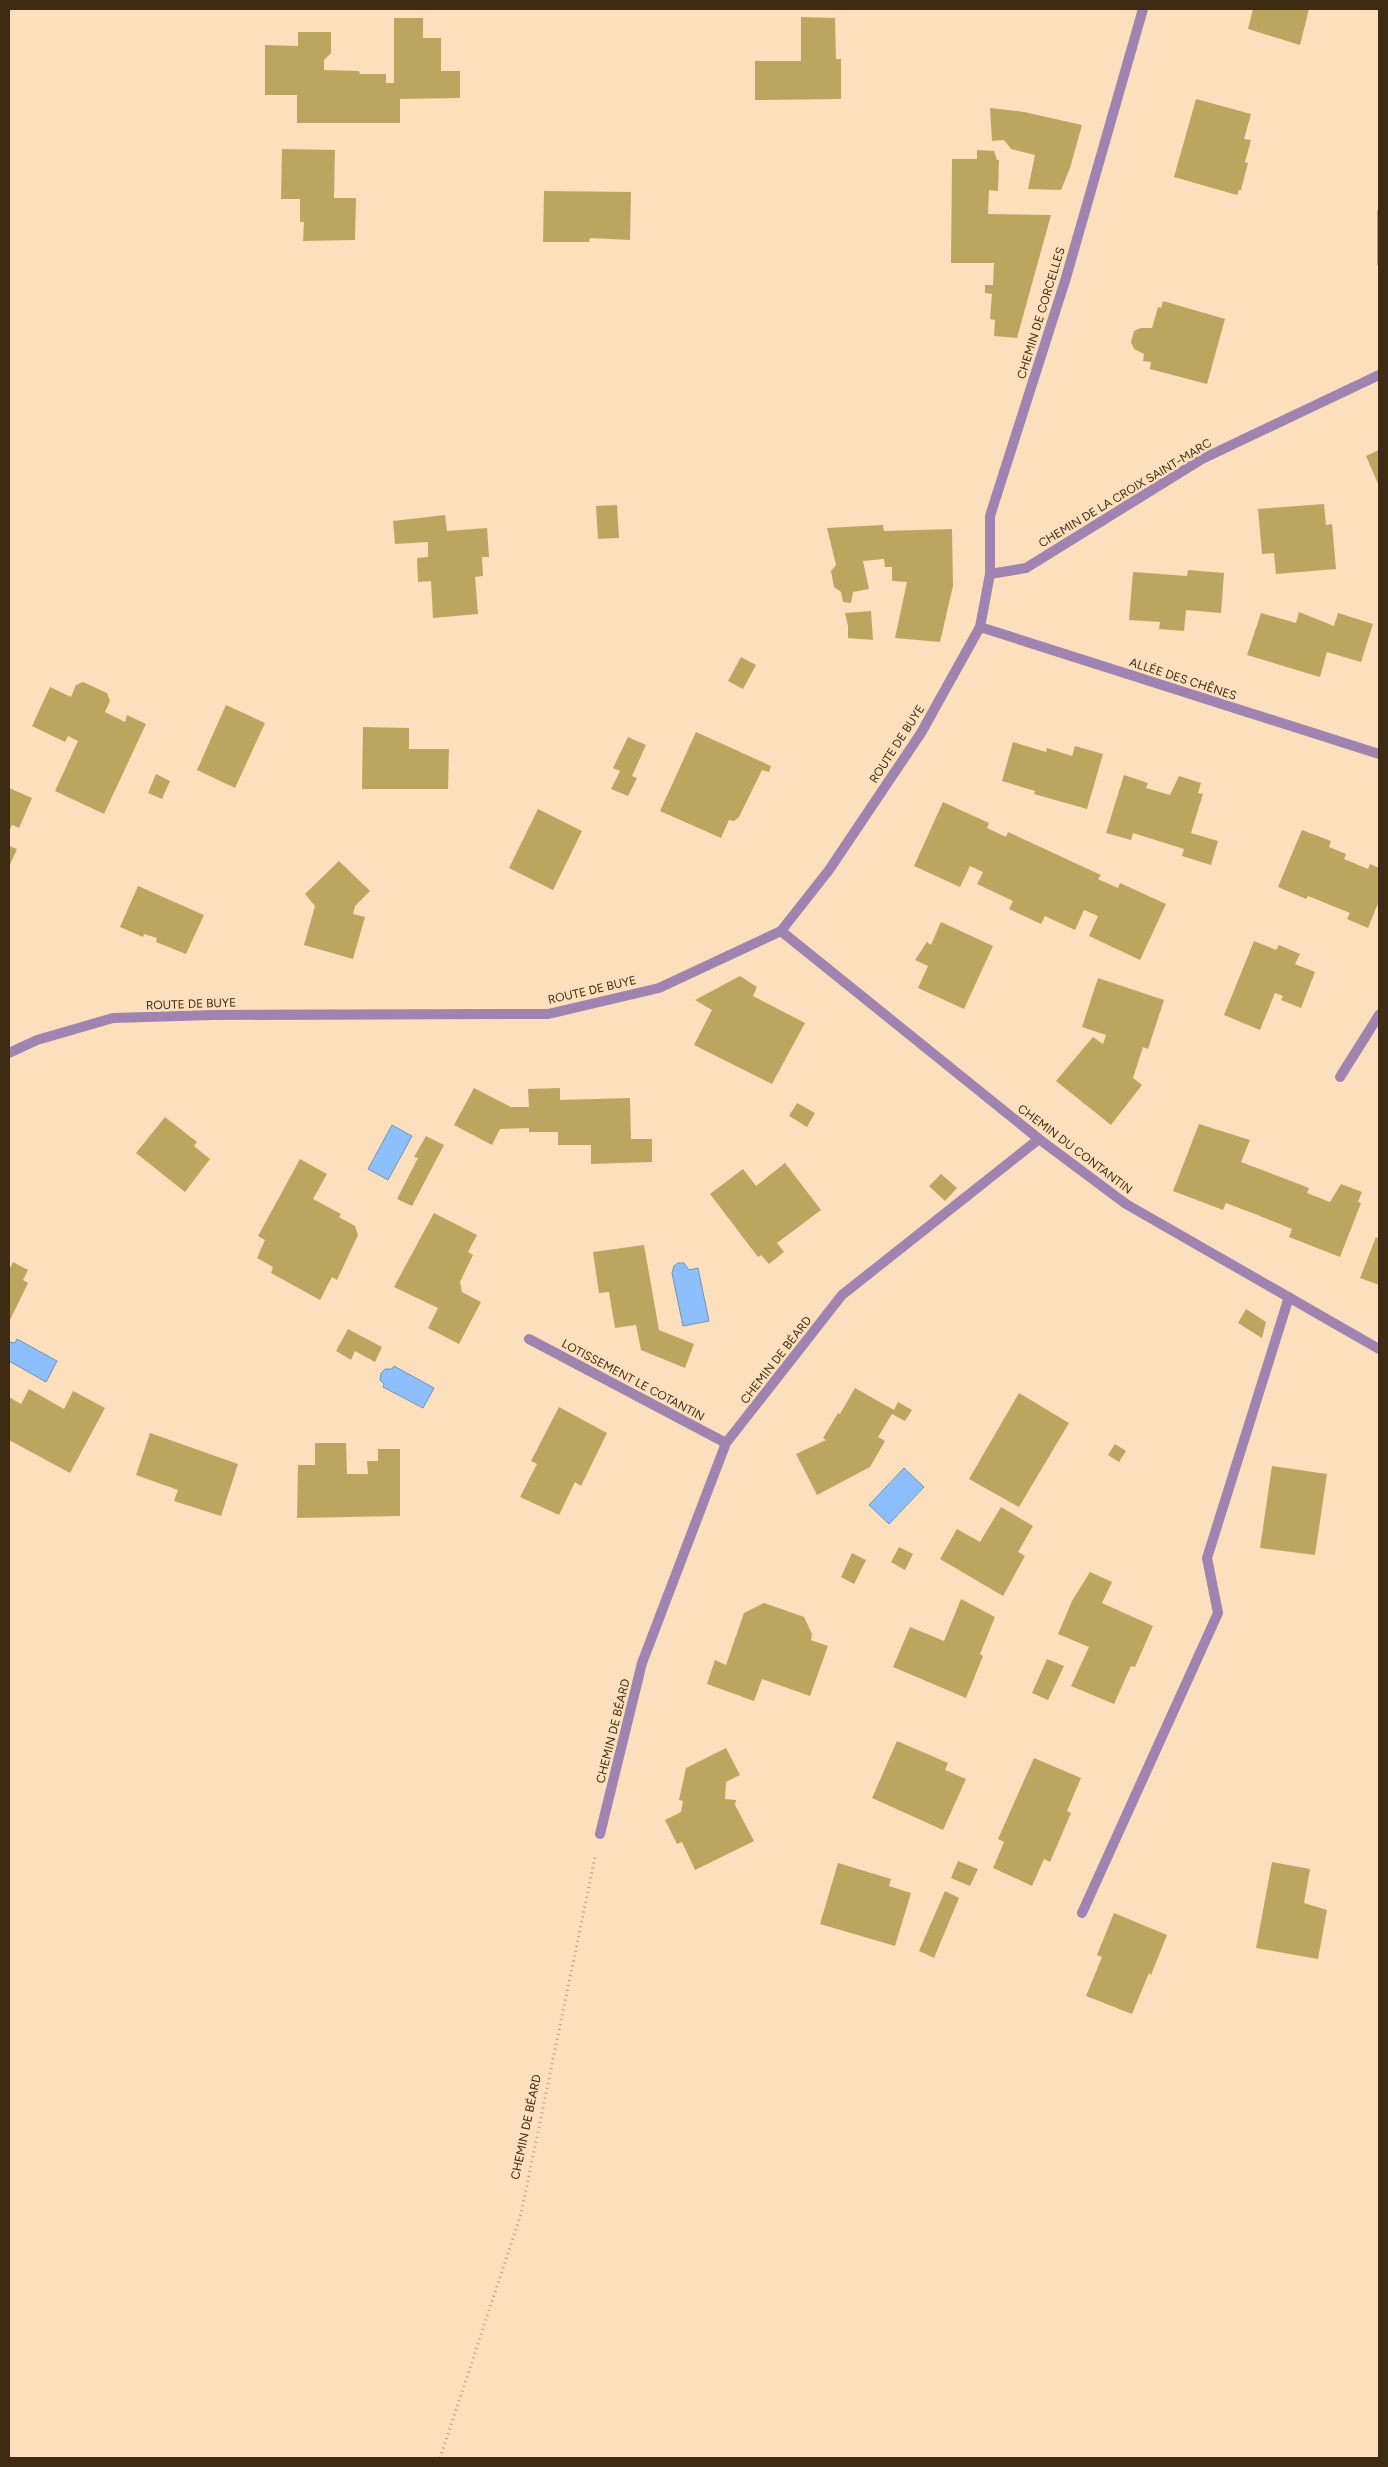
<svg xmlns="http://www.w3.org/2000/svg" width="1388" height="2467" viewBox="0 0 1388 2467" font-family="Figtree,sans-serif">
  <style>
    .water { fill: #8cbffb; stroke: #7493b5 }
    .building { fill: #bba660 }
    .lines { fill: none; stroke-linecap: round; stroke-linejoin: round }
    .path { stroke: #b89f80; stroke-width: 3; stroke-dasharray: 1 4; stroke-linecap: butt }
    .minor { stroke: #9f83b0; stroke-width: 10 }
    .labels { text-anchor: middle; stroke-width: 5; stroke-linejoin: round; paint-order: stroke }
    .street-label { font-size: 12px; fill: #3d2b13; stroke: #fce0bd }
  </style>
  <rect width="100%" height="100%" fill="#fce0bd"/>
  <!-- water -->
  <path class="water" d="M392,1125l20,11 -24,44 -20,-11z
    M678,1263h6l5,7 9,-2 11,53 -26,5 -11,-53 2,-7z
    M17,1339l40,22 -11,21 -37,-21v-19l6,1z
    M394,1366l40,22 -11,20 -40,-21 1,-3 -4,-4 1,-7 4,-4h7z
    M904,1468l20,19 -35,37 -20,-19z"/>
  <!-- building -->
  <path class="building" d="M1253,9h56l-9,36 -52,-16z
    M801,17l34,1 1,41h5v40l-86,1v-39h46z
    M394,18h29v20h18v33h19v27l-60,1v24h-103v-28h-32v-50l33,1v-14h33v21l-7,7v10l35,1 1,3h26v9h8z
    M1196,99l55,15 -7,25 7,1 -6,22 3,1 -7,27h-2l-2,5 -63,-18z
    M990,108l34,4 58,13 -12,43 -9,22 -33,-1 7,-34 -24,-6 -7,-9 -12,1z
    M282,149l53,1 -1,48h22l-1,42 -52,1 1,-19h-4v-23h-19z
    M977,150l17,1 3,9h2l-1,31 -9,-1 -1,24 63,1 -34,123 -23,-2 1,-16 -5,-1 2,-25 -7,-1v-8h8l1,-22h-43l1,-104h25z
    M544,191l87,1 -1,48 -40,-2 -1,4h-46z
    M1377,210h2v55h-2z
    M1163,301l62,18 -18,65 -57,-15 1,-7 -8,-1 1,-7 -10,-5 -3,-7 3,-11 7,-3h11l6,-21 3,1z
    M1379,450v36l-13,-30z
    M1324,504l2,21 6,-1 4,45 -60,5 -2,-21 -12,1 -4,-45z
    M617,505l2,33 -21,1 -2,-33z
    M445,515l2,16 40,-3 2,29h-7l1,19 -8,1 3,37 -45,4 -2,-37 -13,1 -1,-24 11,-1v-15l-33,2 -2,-23z
    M883,525l1,6 68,-2 1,57 -13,56 -45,-4 12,-56 -15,-1v-14h-7l-1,-8 -21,2 6,28 -16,3 -2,11 -8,-1 -2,-10 -7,-5 -3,-16 5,-6 -9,-37z
    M1188,570l36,3 -3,40 -35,-3 -2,21 -25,-2 1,-7 -31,-2 4,-48 54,4z
    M871,611l2,29 -25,-2v-12l-3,-13z
    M1299,612l35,14 4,-13 35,11 -12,38 -34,-10 -7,25 -73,-22 14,-42 35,10z
    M741,657l15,8 -13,24 -15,-8z
    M83,682l24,11 3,8 -5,11 20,10 2,-7 19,9 -42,90 -49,-23 23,-50 -10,-5 -3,6 -33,-16 18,-39 21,10 5,-12z
    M226,705l39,18 -30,65 -38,-18z
    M363,727l46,1v21h40l-1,40h-86z
    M696,732l75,34 -2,6 -7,-2 -23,47 -5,4 -5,-1 -8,18 -61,-27z
    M628,737l18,8 -14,31 5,2 -9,18 -17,-7 9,-18 -7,-3z
    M1013,742l33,10 1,-4 25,8 3,-10 28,8 -16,55 -53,-15 1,-3 -33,-10z
    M156,774l14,7 -8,18 -14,-6z
    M1124,775l24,8 -2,5 24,7 9,-19 22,7 -3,10 5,1 -12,39 27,8 -7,24 -29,-9 2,-7 -51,-16 -2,7 -25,-7z
    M9,788l23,10 -13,30 -7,-3 -3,7z
    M943,802l46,21 -2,5 19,9 2,-5 93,43 -3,4 20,9 2,-5 46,21 -26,56 -51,-24 9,-20 -14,-6 -9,20 -30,-14 -4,8 -32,-15 4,-8 -36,-17 6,-12 -13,-6 -10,21 -46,-21z
    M538,809l44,22 -29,59 -44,-22z
    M1302,830l29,11 -2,6 17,7 -2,5 24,10 2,-5 9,4v33l-11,27 -21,-9 3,-6 -42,-17 -2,3 -28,-12z
    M9,846l8,3 -8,18z
    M339,861l31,30 -15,15 -2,8 12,3 -12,42 -49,-14 11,-39 -10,-12z
    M138,886l66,29 -18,39 -30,-12 1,-4 -13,-4 -1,3 -23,-10z
    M941,922l52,24 -29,63 -46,-21 10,-22 -13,-6 12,-18 4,3z
    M1254,941l22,9 3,-5 21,9 -5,10 20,8 -14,36 -20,-8 2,-4 -8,-3 -15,37 -36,-15z
    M740,976l17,11 -4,9 52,27 -33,61 -78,-39 18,-35 -17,-10z
    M1098,978l66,22 -16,49 -5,-2 -10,31 9,7 -31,40 -55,-44 37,-44 10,7 3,-9 -24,-8z
    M474,1088l37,19h18l-1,-18 32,-1v12l70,-2 1,41h21v23l-61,2v-19h-33v-13h-29v-4l-29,1 -8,16 -38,-20z
    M797,1103l18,10 -8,14 -18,-11z
    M165,1117l32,25 -3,4 16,13 -25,33 -49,-39z
    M1199,1124l51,16 -9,22 68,26 -2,5 23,9 11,-18 21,8 -4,10 3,1 -21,54 -51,-20 3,-8 -32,-13 -34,-13 -3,7 -50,-19z
    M426,1136l18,9 -32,61 -15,-7 21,-41 -4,-1z
    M300,1159l27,15 -14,25 28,15 -2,3 16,9 3,9 -21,45 -5,-3 -12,23 -49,-27 2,-6 -16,-9 8,-18 -7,-4z
    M785,1163l36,47 -44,33 7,9 -15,12 -8,-9 -3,2 -48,-63 33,-25 13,17z
    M941,1174l16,14 -12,13 -16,-15z
    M434,1213l43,22 -9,17 5,3 -13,27 2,10 19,10 -22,42 -31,-16 10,-20 -44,-21z
    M1376,1237l3,2v46l-19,-7z
    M644,1245l15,85 35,14 -9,24 -44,-18 -5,-25 -21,3 -6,-36 -10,1 -6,-41z
    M13,1262l15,8 -5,10 5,3 -19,39v-52z
    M1246,1309l20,13 -4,16 -24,-15z
    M348,1329l34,18 -7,15 -20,-11 -4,9 -15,-9z
    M855,1388l39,22 4,-8 14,8 -7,11 -13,-7 -14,23 7,4 -15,26 -53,28 -21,-41 30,-14 -3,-2 15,-25 2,1z
    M29,1389l35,20 9,-18 32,17 -35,65 -61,-33v-43l12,7z
    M1019,1393l50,30 -50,84 -50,-28z
    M559,1407l48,26 -26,53 -6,-4 -16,33 -39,-18 17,-33 -6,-3z
    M150,1433l88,31 -17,52 -47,-15 4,-11 -42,-15z
    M315,1443h31l1,31h21l-1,-13h11v-12h22v67l-103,2 1,-53h17z
    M1115,1444l11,7 -7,11 -11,-7z
    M1272,1466l55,8 -12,81 -55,-7z
    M1001,1507l32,19 -15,26 7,4 -22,40 -63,-37 17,-30 23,13z
    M899,1547l14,7 -8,16 -14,-8z
    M852,1553l14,7 -12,24 -13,-7z
    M1090,1572l22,10 -10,21 51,23 -18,41 -4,-1 -17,38 -43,-18 18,-39 -31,-13 14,-33z
    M961,1599l34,18 -15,37 3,2 -17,42 -73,-31 17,-40 34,14z
    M764,1603l40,14 8,17 -1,6 17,6 -18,50 -48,-17 -8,22 -47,-17 8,-24 11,5 18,-52z
    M1047,1659l17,7 -16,34 -16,-7z
    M897,1741l51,22 -3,7 21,9 -23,51 -71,-32z
    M726,1748l14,27 -14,7 -1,17 11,1 -1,5 19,36 -59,29 -13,-28 -5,2 -12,-24 16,-8 2,-11 -4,-1 7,-32z
    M1034,1758l47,20 -14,33 4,2 -21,49 -6,-3 -12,27 -39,-18 11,-26 -6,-3z
    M958,1861l20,8 -8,17 -19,-8z
    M1272,1862l38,7 -6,34 23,7 -9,49 -62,-11z
    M838,1863l53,16 -2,7 22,7 -16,53 -75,-22z
    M945,1891l14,7 -25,60 -15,-7z
    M1114,1913l53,22 -16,40 -2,-2 -17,41 -46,-18 16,-39 -5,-2z"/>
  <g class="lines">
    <!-- path -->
    <path class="path" d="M440,2458l81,-244 74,-357"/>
    <!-- minor -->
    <path class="minor" d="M990,574l36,-6 176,-109 177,-84
      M980,627l399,127
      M781,931l258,208 87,65 253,145
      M9,1053l28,-13 76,-22 99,-3 336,-1 111,-26 122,-57 48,-61 92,-137 59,-106 10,-53v-58l75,-235 78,-272
      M1340,1077l39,-62
      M529,1339l197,104
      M600,1834l42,-171 84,-220 116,-148 197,-156
      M1082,1913l136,-300 -11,-55 82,-261"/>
  </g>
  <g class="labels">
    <!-- street labels -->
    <g class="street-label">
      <text transform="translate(1041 313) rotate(-73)" y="4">CHEMIN DE CORCELLES</text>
      <text transform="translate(1125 493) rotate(-31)" y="4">CHEMIN DE LA CROIX SAINT-MARC</text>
      <text transform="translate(1183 679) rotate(18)" y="4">ALLÉE DES CHÊNES</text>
      <text transform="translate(897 744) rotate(-57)" y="4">ROUTE DE BUYE</text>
      <text transform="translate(592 990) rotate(-13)" y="4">ROUTE DE BUYE</text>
      <text transform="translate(191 1004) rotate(-2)" y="4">ROUTE DE BUYE</text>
      <text transform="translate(1075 1149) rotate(37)" y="4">CHEMIN DU CONTANTIN</text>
      <text transform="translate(776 1360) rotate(-52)" y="4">CHEMIN DE BÉARD</text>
      <text transform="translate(633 1380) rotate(28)" y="4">LOTISSEMENT LE COTANTIN</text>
      <text transform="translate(613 1731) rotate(-76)" y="4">CHEMIN DE BÉARD</text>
      <text transform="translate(526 2127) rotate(-78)" y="4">CHEMIN DE BÉARD</text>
    </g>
  </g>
  <!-- border -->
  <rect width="1388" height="2467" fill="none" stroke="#3d2b13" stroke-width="20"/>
</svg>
